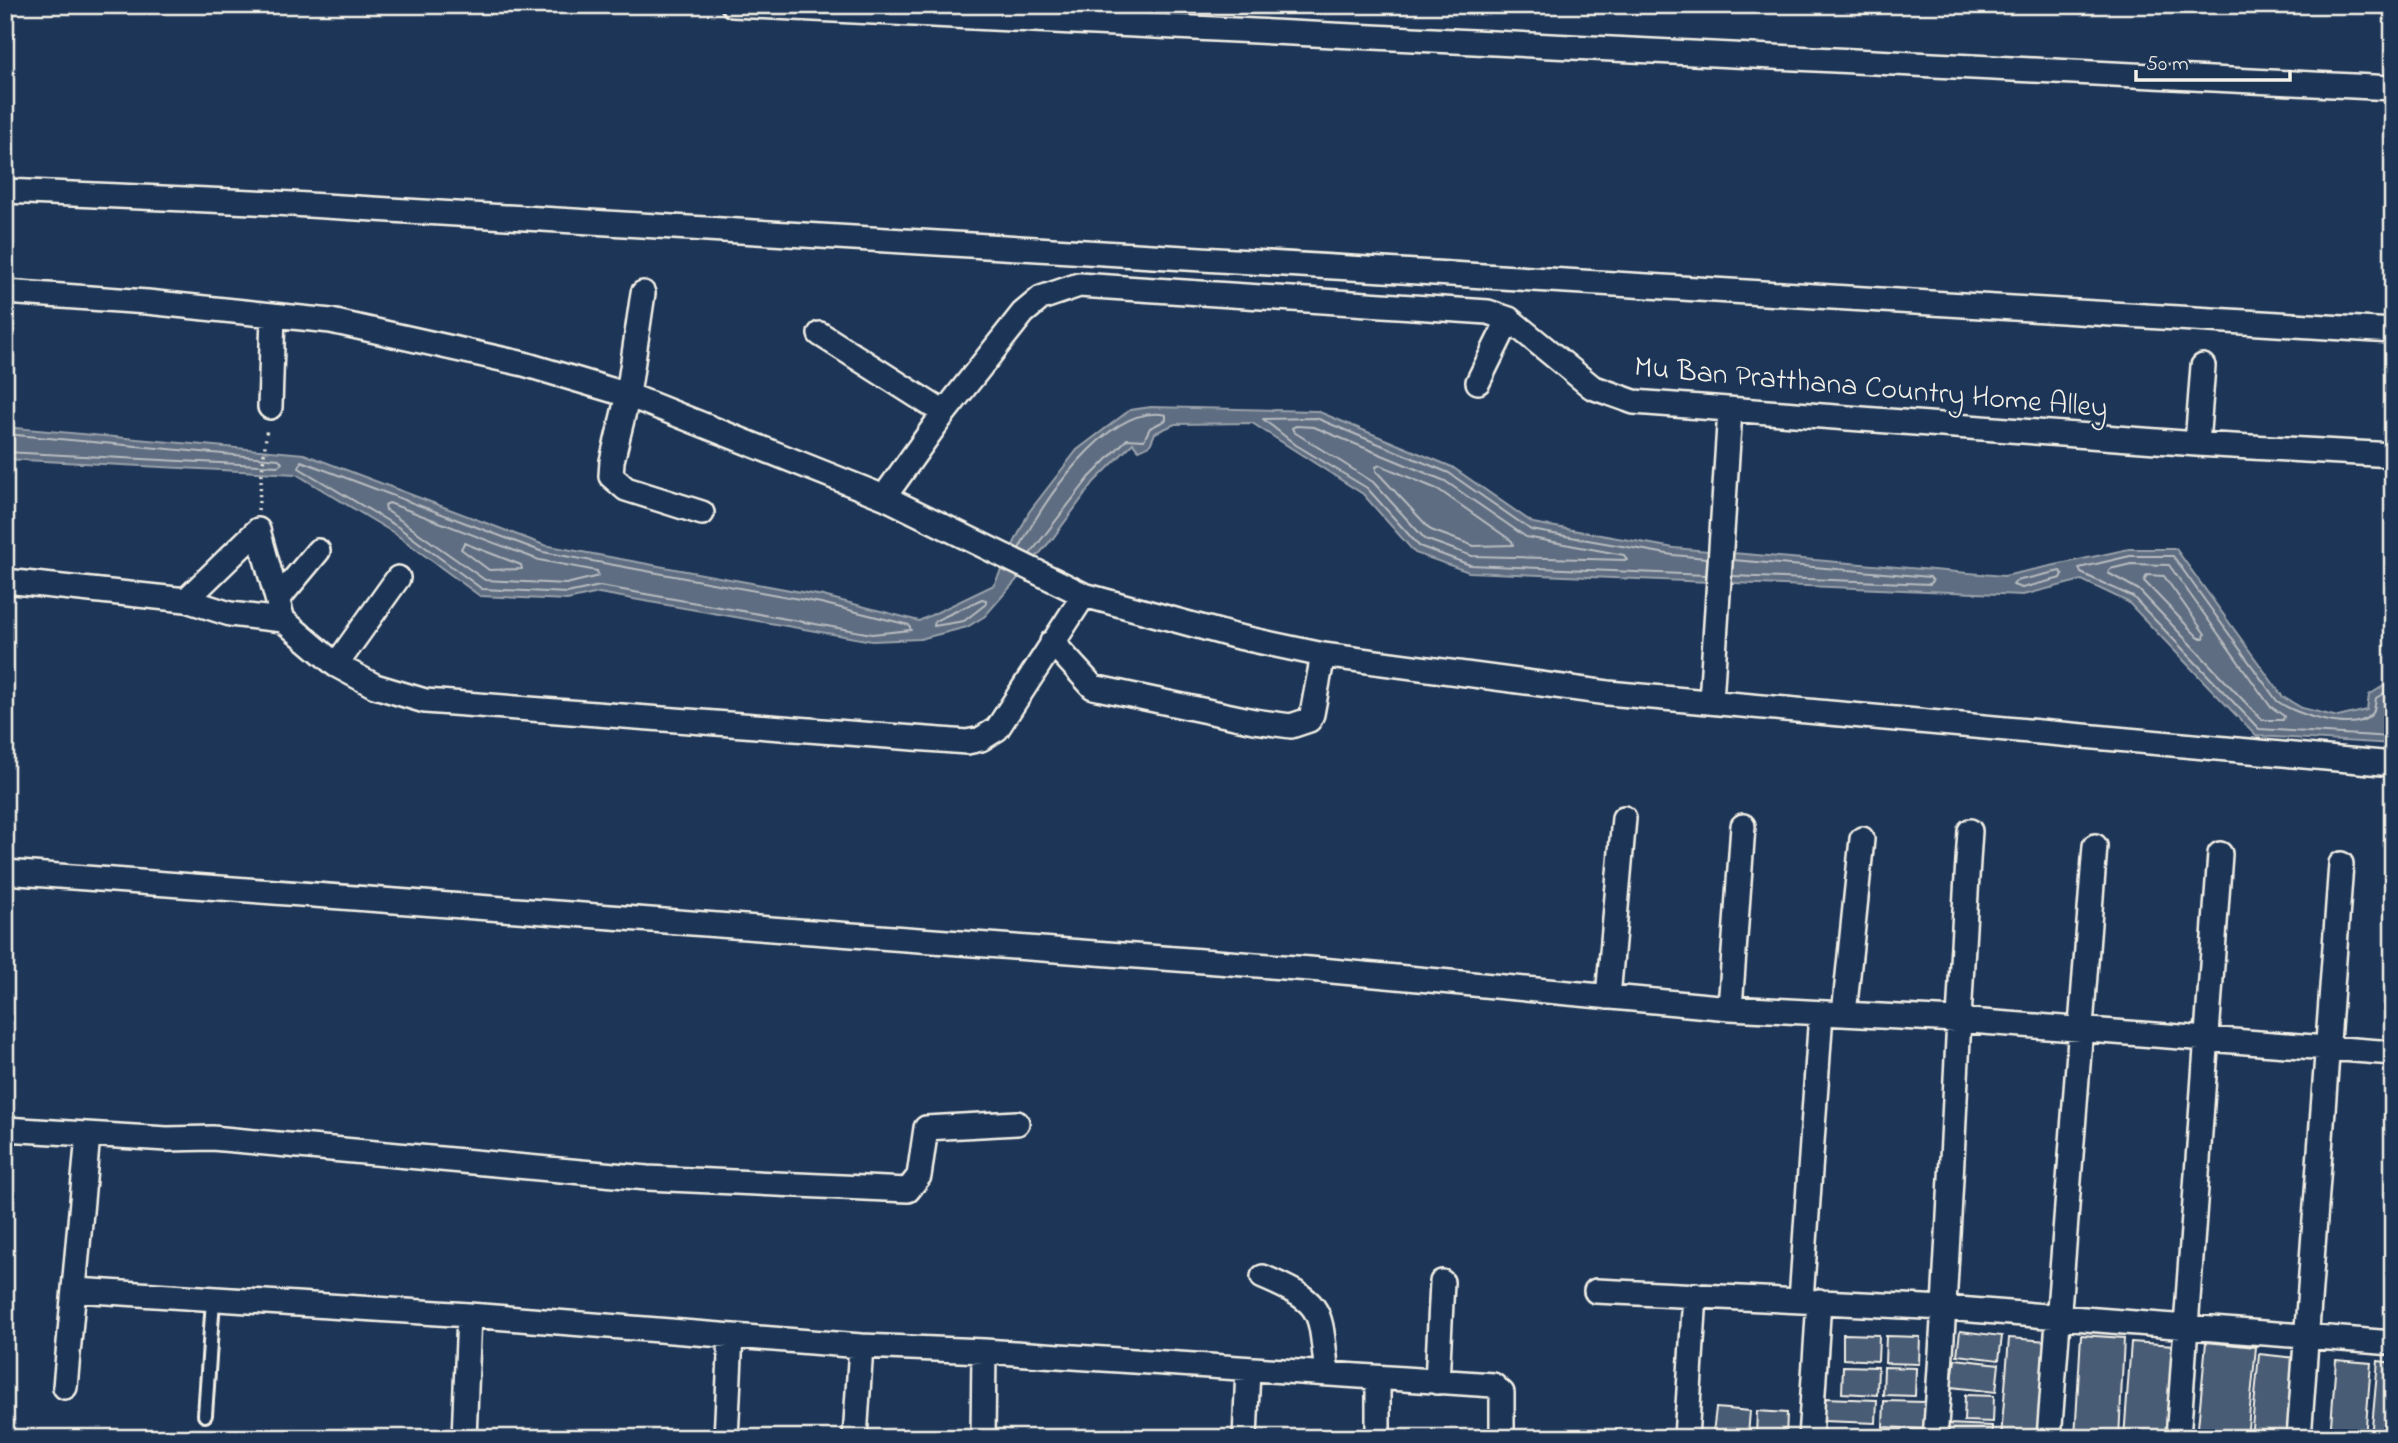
<svg xmlns="http://www.w3.org/2000/svg" width="2398" height="1443" viewBox="0 0 2398 1443" font-family="'Indie Flower',sans-serif">
  <style>
    .water { fill: #5e6d82; stroke: #9aa2ab; stroke-width: 2 }
    .lines { fill: none; stroke-linecap: round; stroke-linejoin: round }
    .shore { stroke: #b8bcbf; stroke-width: 2 }
    .building { fill: #485b74; stroke: #f4f1e8; stroke-width: 2 }
    .lane-casing { stroke: #f4f1e8; stroke-width: 18 }
    .street-casing { stroke: #f4f1e8; stroke-width: 28 }
    .path { stroke: #f4f1e8; stroke-width: 3.5; stroke-dasharray: 2 5; stroke-linecap: butt }
    .lane { stroke: #1d3557; stroke-width: 12 }
    .street { stroke: #1d3557; stroke-width: 23 }
    .labels { text-anchor: middle; stroke-width: 5; stroke-linejoin: round; paint-order: stroke }
    .street-label { font-size: 30px; fill: #f4f1e8; stroke: #1d3557 }
  </style>
  <rect width="100%" height="100%" fill="#1d3557"/>
  <filter id="ink" filterUnits="userSpaceOnUse"><feTurbulence type="fractalNoise" baseFrequency=".0143" numOctaves="2"/><feDisplacementMap in="SourceGraphic" scale="14" xChannelSelector="R" yChannelSelector="G"/><feConvolveMatrix kernelMatrix="1 2 1 2 8 2 1 2 1" color-interpolation-filters="sRGB"/></filter>
  <g filter="url(#ink)">
    <!-- water -->
    <path class="water" d="M1151,407l166,4 135,56 81,56 141,25 330,28 125,-27h47l107,148 19,11 36,9 29,-7 2,-15 24,-15v64l-137,-8 -128,-134 -46,-22 -59,15 -554,-23 -54,-19 -52,-59 -111,-71 -77,1 -20,9 -5,12 -11,5 -6,-7 -39,39 -41,56 -68,78 -18,11 -47,12 -48,2 -273,-48 -32,7 -87,-4 -86,-63 -98,-59 -291,-15v-32l299,27 240,91 279,51 96,25 75,-36 35,-73 48,-62 53,-40z"/>
    <g class="lines">
      <!-- shore -->
      <path class="shore" d="M1296,426l18,1 131,54 81,56 98,18 3,5 -155,-4 -47,-17 -52,-57 -79,-50 -2,-4z
        M5,434l274,25 3,4 -4,3 -273,-14
        M301,461l242,91 278,51 88,22 2,5 -39,4 -272,-48 -33,7 -85,-4 -84,-62 -99,-59z
        M1380,465l59,25 73,51 1,4 -39,1 -43,-16 -55,-59v-4z
        M389,503l150,57 58,11 2,5 -33,8 -81,-4 -99,-70 -1,-5z
        M464,543l57,22 1,4 -33,1 -28,-21z
        M1019,549c22,-45 89,-147 147,-134v5l-16,8 -6,12 -17,-1 -38,39 -59,76
        M2131,564l38,1 101,141 14,10 -1,4h-21l-123,-130 -31,-17 2,-4z
        M2060,571l3,3 -2,4 -39,10 -9,-3 3,-4z
        M1706,575l-236,-10 -51,-19 -52,-58 -71,-43 -33,-26 53,-1 133,55 82,57 142,25 34,3
        M2147,575l17,1 41,58 -1,4h-5l-55,-57z
        M1732,576l198,8 3,-3 -3,-4 -197,-17
        M982,599l4,1v4l-22,17 -30,5 1,-5z
        M2393,688l-17,10c-1,5 -1,13 -4,16 -18,21 -77,0 -95,-13l-104,-145h-43l-51,12 2,5 52,24 126,132 134,8"/>
    </g>
    <!-- building -->
    <path class="building" d="M1960,1331l42,5 -3,24 -42,-5z
      M1843,1334l36,1 -1,26 -35,-2z
      M2081,1335l43,3 -5,100h-44z
      M1886,1336l34,1 -1,27 -34,-1z
      M2009,1338l39,3 -8,97h-39z
      M2131,1342l43,3 -7,93h-43z
      M2206,1342l50,5 -9,91h-50z
      M2259,1354l37,4 -7,80h-38z
      M1955,1359l44,5 -3,28 -45,-5z
      M2336,1360l35,3 -6,75h-35z
      M2378,1361l15,2v75h-22z
      M1843,1366l35,1 -1,28 -35,-2z
      M1884,1367l32,1 -1,28 -32,-1z
      M1965,1395l29,1 -1,26 -29,-1z
      M1824,1398l53,2 -1,23 -53,-2z
      M1884,1401l41,1 -1,27 -41,-2z
      M1716,1408l34,3 -2,25 -35,-3z
      M1757,1411l30,2 -1,25 -30,-2z
      M1948,1424l44,2v12h-44z
      M1838,1432l34,1v5h-34z
      M1877,1433l48,1v4h-48z"/>
    <g class="lines">
      <defs>
        <path id="lane" d="M205,1415l8,-115"/>
        <path id="street" d="M733,5l1660,83
          M5,191l270,12 2118,128
          M5,292l142,10 184,19 193,43 104,31 256,102 200,98 150,41 89,19 285,38 785,71
          M643,293l-15,102 -16,66 -1,15 15,13 76,24
          M820,334l124,79
          M1478,382l31,-63
          M270,407l3,-92
          M2197,444l6,-78
          M884,497l60,-84 79,-100 18,-15 38,-13 409,27 21,7 83,68 42,15 563,42 196,11
          M5,581l181,19 44,14 53,6
          M278,599l40,-48
          M186,600l72,-70 25,90 53,45 39,21 50,15 542,41 14,-3 16,-10 87,-134
          M1052,642l41,45 161,34 37,5 18,-6 3,-6 11,-59
          M336,665l62,-87
          M1711,701l19,-291
          M5,872l1305,97 420,39 226,12 437,33
          M1608,997l16,-179
          M1730,1008l13,-182
          M1844,1014l18,-175
          M5,1129l162,10 45,-1 435,40 261,12 11,-14 7,-48 91,-5
          M1263,1277c63,27 56,32 64,97
          M76,1290l393,25 392,31 123,5 509,34 9,8v45
          M1596,1291l349,17 448,35
          M1801,1300l20,-287
          M1437,1382l5,-100
          M65,1387l23,-252
          M464,1438l5,-123
          M726,1438l5,-102
          M855,1438l6,-92
          M983,1438l1,-87
          M1245,1438l3,-69
          M1378,1438v-60
          M1686,1438l9,-143
          M1810,1438l9,-137
          M1935,1438c16,-202 21,-405 35,-607
          M2049,1438l46,-592
          M2178,1438l42,-584
          M2299,1438l42,-574"/>
      </defs>
      <!-- lane casing -->
      <use href="#lane" class="lane-casing"/>
      <!-- street casing -->
      <use href="#street" class="street-casing"/>
      <!-- path -->
      <path class="path" d="M258,510l9,-83"/>
      <!-- lane -->
      <use href="#lane" class="lane"/>
      <!-- street -->
      <use href="#street" class="street"/>
    </g>
  </g>
  <g class="labels">
    <!-- street labels -->
    <g class="street-label">
      <text transform="translate(1871 386) rotate(5)" y="10">Mu Ban Pratthana Country Home Alley</text>
    </g>
  </g>
  <!-- margin -->
  <rect width="2398" height="1443" fill="none" stroke="#1d3557" stroke-width="28"/>
  <rect x="14" y="14" width="2370" height="1415" fill="none" stroke="#f4f1e8" stroke-width="2.5" filter="url(#ink)"/>
  <!-- scale -->
  <path d="M2136 70v10h154v-10" fill="none" stroke="#f4f1e8" stroke-width="3.5"/>
  <text x="2146" y="70" font-size="21" fill="#f4f1e8" stroke="#1d3557" stroke-width="5" paint-order="stroke">50 m</text>
</svg>
